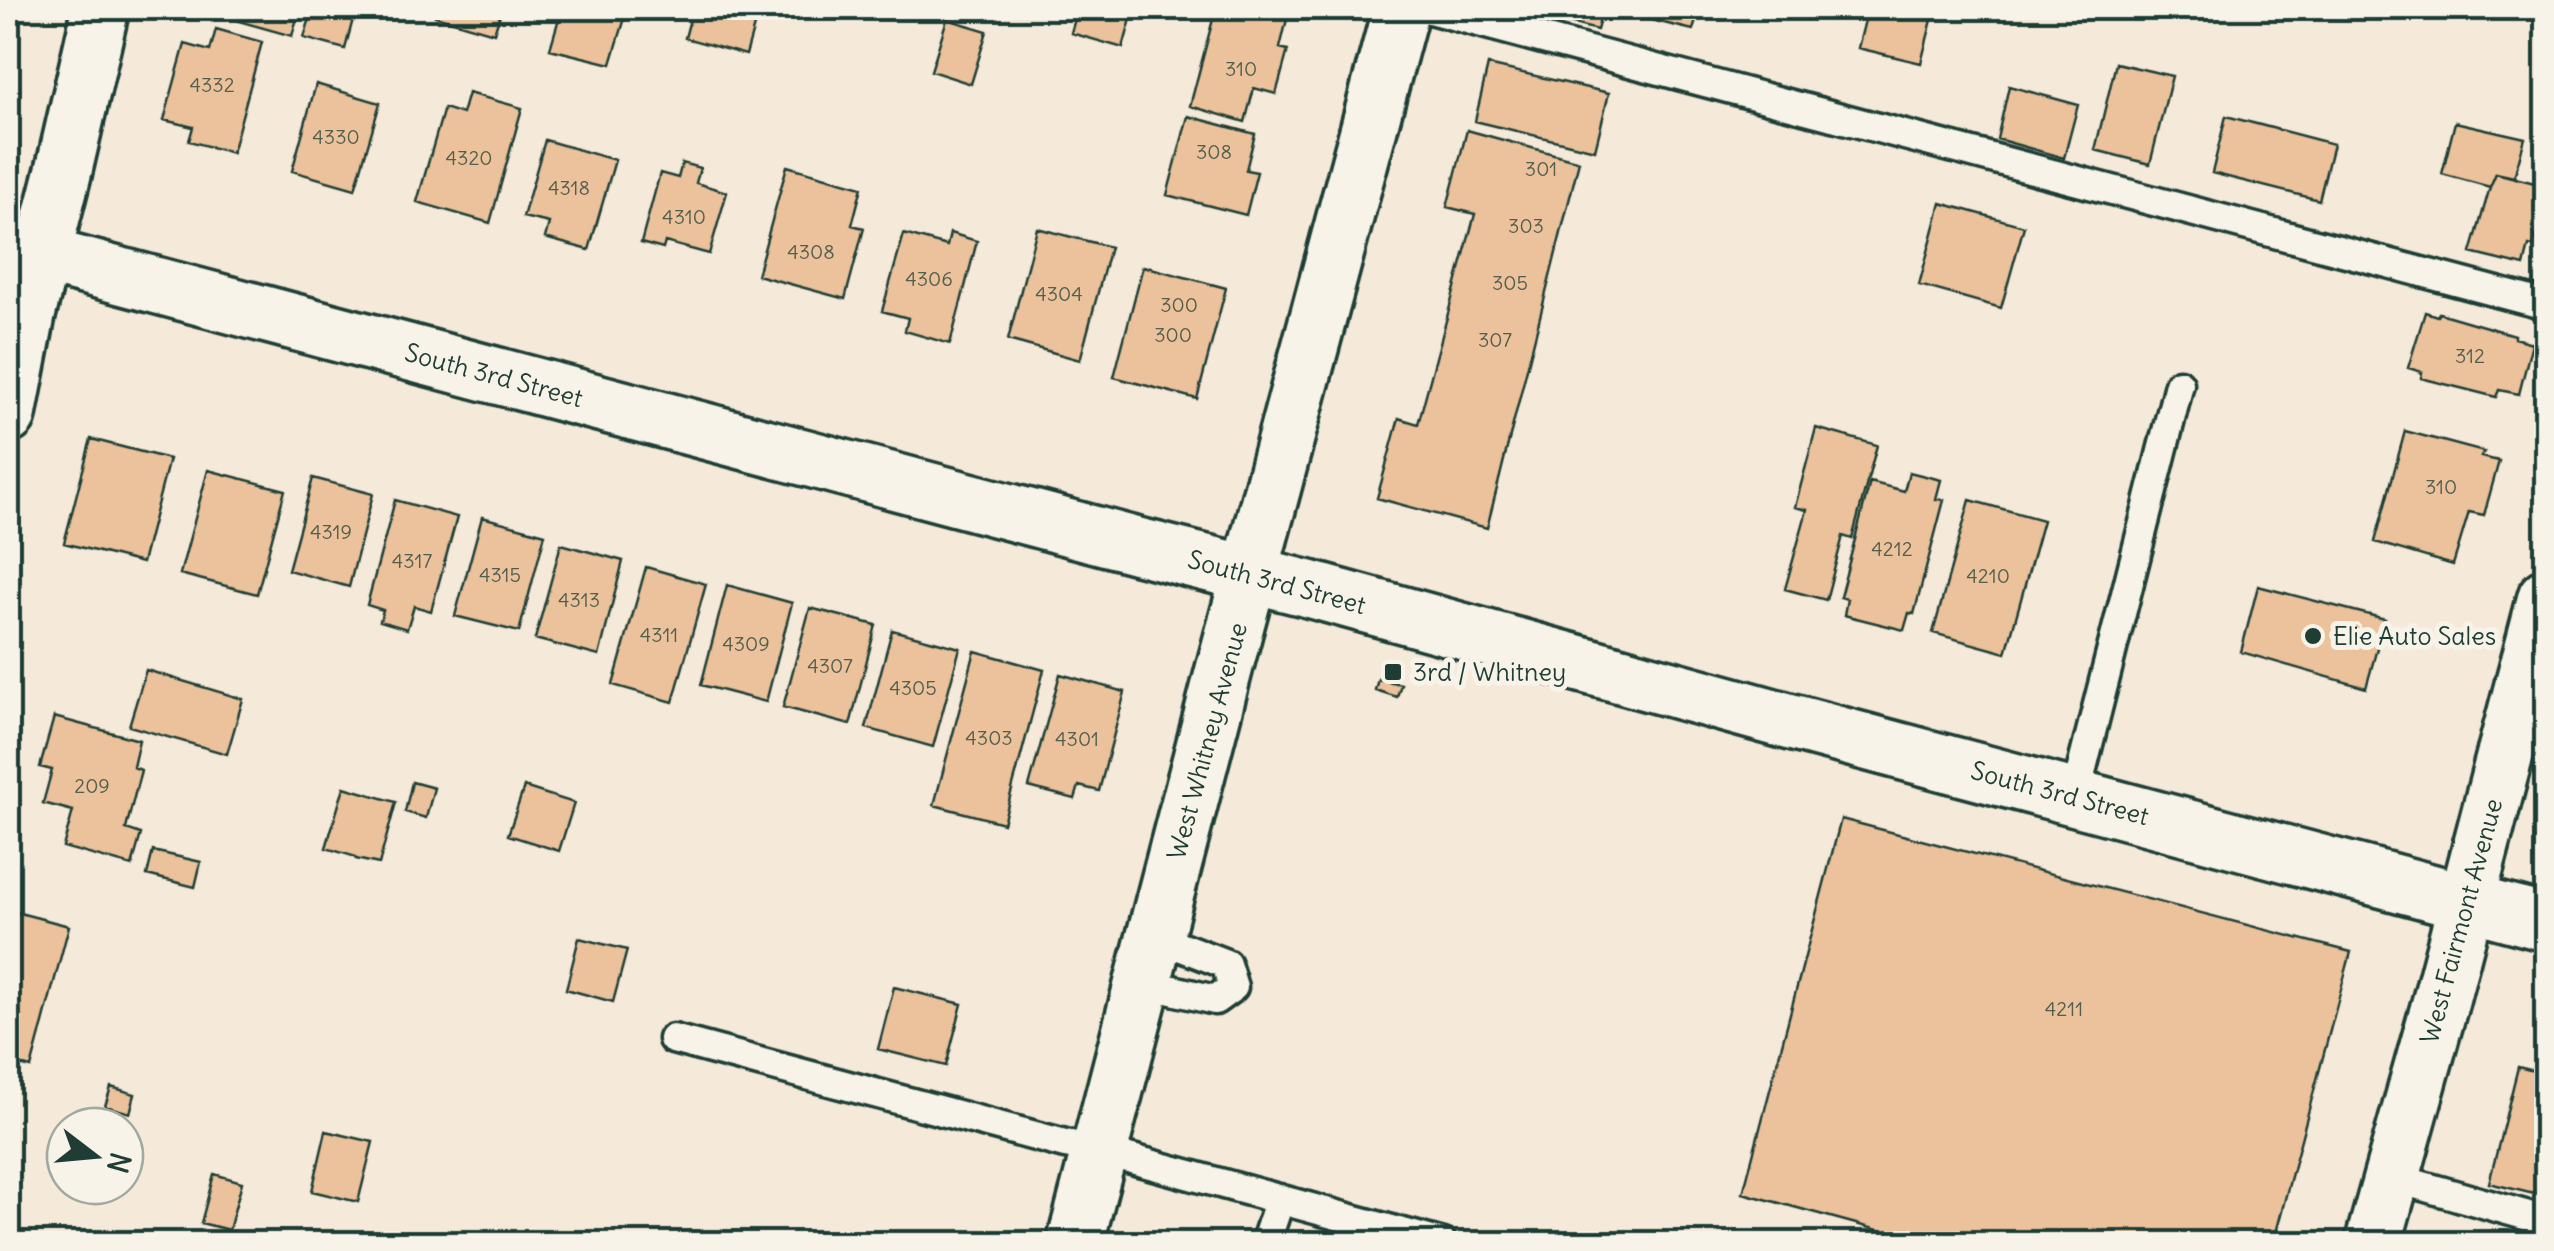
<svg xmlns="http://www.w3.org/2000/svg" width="2554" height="1251" viewBox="0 0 2554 1251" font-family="Delius,sans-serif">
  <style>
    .building { fill: #ebc29b; stroke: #1f3d34; stroke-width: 2.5 }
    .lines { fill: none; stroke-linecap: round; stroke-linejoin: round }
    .lane-casing { stroke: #1f3d34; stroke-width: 35 }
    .street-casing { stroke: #1f3d34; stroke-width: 62 }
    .secondary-casing { stroke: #1f3d34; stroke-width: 62 }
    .lane { stroke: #f7f3e8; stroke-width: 28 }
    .street { stroke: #f7f3e8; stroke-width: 55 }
    .secondary { stroke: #f7f3e8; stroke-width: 55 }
    .poi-dot { fill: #1f3d34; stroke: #f7f3e8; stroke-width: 4 }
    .labels { text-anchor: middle; stroke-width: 10; stroke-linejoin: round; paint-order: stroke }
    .number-label { font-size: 20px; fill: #525e4e }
    .street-label { font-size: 25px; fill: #1f3d34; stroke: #f7f3e8 }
    .poi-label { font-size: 25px; fill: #1f3d34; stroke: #f7f3e8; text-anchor: start }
  </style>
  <rect width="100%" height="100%" fill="#f5e9d9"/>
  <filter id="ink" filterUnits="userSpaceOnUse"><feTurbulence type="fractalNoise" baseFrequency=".01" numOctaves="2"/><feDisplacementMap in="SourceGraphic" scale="20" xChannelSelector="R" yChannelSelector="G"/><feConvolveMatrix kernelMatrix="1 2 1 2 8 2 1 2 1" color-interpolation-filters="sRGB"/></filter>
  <g filter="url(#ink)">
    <!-- building -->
    <path class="building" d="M8,8h14l-14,53z
      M219,8h81l-8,28 -75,-21z
      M313,8h43l-11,41 -41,-11z
      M437,8h65l-8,25 -59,-17z
      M562,8h66l-17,56 -61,-15z
      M693,8h66l-13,47 -61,-17z
      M1078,8h56l-11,40 -52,-15z
      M1216,8h44l28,7 -8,33 8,2 -12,44 -22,-6 -9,34 -55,-16z
      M1510,8h93l-6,22z
      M1647,8h53l-7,22 -50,-12z
      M1868,8h67l-14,55 -63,-15z
      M947,19l40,12 -16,53 -40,-13z
      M216,29l46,13 -30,111 -43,-12 4,-14 -29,-7 21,-76 25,7z
      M2116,63l56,13 -22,88 -55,-14z
      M1488,65l121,28 -14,57 -120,-29z
      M316,84l64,19 -25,86 -63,-18z
      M2009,86l69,19 -14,53 -67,-19z
      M468,93l54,15 -32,115 -73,-21 27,-94 18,6z
      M1188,116l67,18 -9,36 11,2 -11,43 -79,-20z
      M2226,116l107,28 -14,56 -107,-27z
      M2455,122l70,16 -11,39 -18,-4 -6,14 -48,-13z
      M1467,130l112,31 -92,367 -110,-30 22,-80 19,6 57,-210 -28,-7z
      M545,140l70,20 -26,90 -44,-12 4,-15 -26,-6z
      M682,163l18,5 -4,15 31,9 -18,62 -44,-12 -2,7 -22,-6 19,-70 18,5z
      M787,166l75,21 -10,38 12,3 -19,71 -88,-24z
      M2496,173l50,13 -10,33 5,1 -8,27 -4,-1 -5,20 -53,-13 19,-66z
      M1941,203l83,23 -23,82 -82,-23z
      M1037,228l73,19 -30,113 -72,-20z
      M950,233l27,8 -27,103 -45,-13 3,-13 -26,-7 22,-77 43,12z
      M1143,266l83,22 -29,111 -83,-22z
      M2425,312l12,4 2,-3 75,22v3l18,5 -13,51 -20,-4 -3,7 -75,-19 1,-6 -14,-4z
      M1816,428l61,17 -25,94 -9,-3 -17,64 -41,-11 22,-79 -12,-3z
      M2405,431l79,21 -3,5 18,4 -15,54 -15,-3 -16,53 -78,-23z
      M91,439l78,20 -27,104 -78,-20z
      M208,470l77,20 -28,104 -77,-20z
      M1909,472l32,8 -5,19 8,1 -30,114 -5,-1 -5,17 -60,-15 3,-16 -7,-2 30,-115 34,9z
      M313,478l60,16 -24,93 -61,-17z
      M395,500l62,17 -26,94 -17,-5 -7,23 -27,-8 3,-11 -16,-5z
      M1970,500l73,20 -37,133 -73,-20z
      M482,517l63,17 -26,98 -64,-16z
      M561,544l62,17 -24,95 -64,-17z
      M646,567l60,17 -33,118 -60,-17z
      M727,585l65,18 -26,99 -65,-17z
      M2258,586l127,33 -19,69 -125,-36z
      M810,608l66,17 -26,100 -67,-18z
      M892,630l68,18 -27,99 -67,-19z
      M975,651l69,19 -41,153 -69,-18z
      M146,670l97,29 -16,55 -98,-28z
      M1060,674l65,18 -26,99 -20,-5 -4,13 -46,-12z
      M1378,679l23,5 -4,13 -22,-7z
      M54,717l85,23 -6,27 8,3 -15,59 15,5 -9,32 -69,-19 10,-36 -30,-8 9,-33 -12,-3z
      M412,782l22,6 -8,30 -21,-6z
      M344,787l52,15 -17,62 -23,-5 -3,-3 -27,-8z
      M524,787l50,16 -15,48 -51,-16z
      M1841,819l510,133 -78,292h-344l-186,-51z
      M153,851l48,11 -6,25 -48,-12z
      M8,910l61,16 -38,142 -23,-6z
      M579,938l48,12 -14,52 -47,-13z
      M894,987l68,17 -16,62 -68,-17z
      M2518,1067l28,7v123l-57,-14z
      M111,1087l24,7 -5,19 -25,-7z
      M326,1131l47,11 -15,60 -46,-11z
      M214,1174l28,8 -13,48 -28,-7z
      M83,1186h30l-3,12 -28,-7z"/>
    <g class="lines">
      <defs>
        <path id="lane" d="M1426,8l1120,297
          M2075,796l104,-412
          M1143,983l72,17 18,-13 -7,-23 -70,-27
          M673,1039l392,105 34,6 344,94
          M2391,1177l155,44
          M1265,1244l15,-45"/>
        <path id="street" d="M8,415l19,-100 37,-145 37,-162
          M1075,1244l151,-582 175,-654
          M2373,1244l68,-244 105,-403"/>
        <path id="secondary" d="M8,246l1130,300 171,43 486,134 751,200"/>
      </defs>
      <!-- lane casing -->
      <use href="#lane" class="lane-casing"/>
      <!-- street casing -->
      <use href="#street" class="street-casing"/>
      <!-- secondary casing -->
      <use href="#secondary" class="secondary-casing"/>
      <!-- lane -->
      <use href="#lane" class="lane"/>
      <!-- street -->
      <use href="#street" class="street"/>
      <!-- secondary -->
      <use href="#secondary" class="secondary"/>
    </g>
  </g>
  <!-- markers -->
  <g class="poi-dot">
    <circle cx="2313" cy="636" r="10"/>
    <rect x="1383" y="662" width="20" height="20" rx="5"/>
  </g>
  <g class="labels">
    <!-- number labels -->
    <g class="number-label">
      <text x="1241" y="76">310</text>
      <text x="212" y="92">4332</text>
      <text x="336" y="144">4330</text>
      <text x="1214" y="159">308</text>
      <text x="469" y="165">4320</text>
      <text x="1541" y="176">301</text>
      <text x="569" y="195">4318</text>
      <text x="684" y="224">4310</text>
      <text x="1526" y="233">303</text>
      <text x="811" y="259">4308</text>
      <text x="929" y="286">4306</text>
      <text x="1510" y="290">305</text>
      <text x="1059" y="301">4304</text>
      <text x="1179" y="312">300</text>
      <text x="1173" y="342">300</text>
      <text x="1495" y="347">307</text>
      <text x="2470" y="363">312</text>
      <text x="2441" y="494">310</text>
      <text x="331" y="539">4319</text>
      <text x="1892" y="556">4212</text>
      <text x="412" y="568">4317</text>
      <text x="500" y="582">4315</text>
      <text x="1988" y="583">4210</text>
      <text x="579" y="607">4313</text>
      <text x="659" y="642">4311</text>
      <text x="746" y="651">4309</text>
      <text x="830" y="673">4307</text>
      <text x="913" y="695">4305</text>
      <text x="989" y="745">4303</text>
      <text x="1077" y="746">4301</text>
      <text x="92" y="793">209</text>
      <text x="2064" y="1016">4211</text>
    </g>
    <!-- street labels -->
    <g class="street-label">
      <text transform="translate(494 375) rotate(15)" y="9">South 3rd Street</text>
      <text transform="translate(1277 582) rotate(15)" y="9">South 3rd Street</text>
      <text transform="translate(1207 741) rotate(-75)" y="9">West Whitney Avenue</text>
      <text transform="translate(2060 793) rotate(15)" y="9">South 3rd Street</text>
      <text transform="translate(2461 921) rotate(-75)" y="9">West Fairmont Avenue</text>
    </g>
    <!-- poi labels -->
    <g class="poi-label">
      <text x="2333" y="645">Elie Auto Sales</text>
      <text x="1413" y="681">3rd / Whitney</text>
    </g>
  </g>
  <!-- margin -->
  <rect width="2554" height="1251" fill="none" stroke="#f7f3e8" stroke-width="40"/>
  <rect x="20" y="20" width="2514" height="1211" fill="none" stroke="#1f3d34" stroke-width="4" filter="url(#ink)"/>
  <!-- north arrow -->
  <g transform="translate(95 1156) rotate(106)"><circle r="48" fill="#f7f3e8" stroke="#a1aaa0" stroke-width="2.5"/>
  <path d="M0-8L18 38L0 25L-18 38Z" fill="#1f3d34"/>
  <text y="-15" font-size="28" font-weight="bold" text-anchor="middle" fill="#1f3d34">N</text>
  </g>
</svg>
